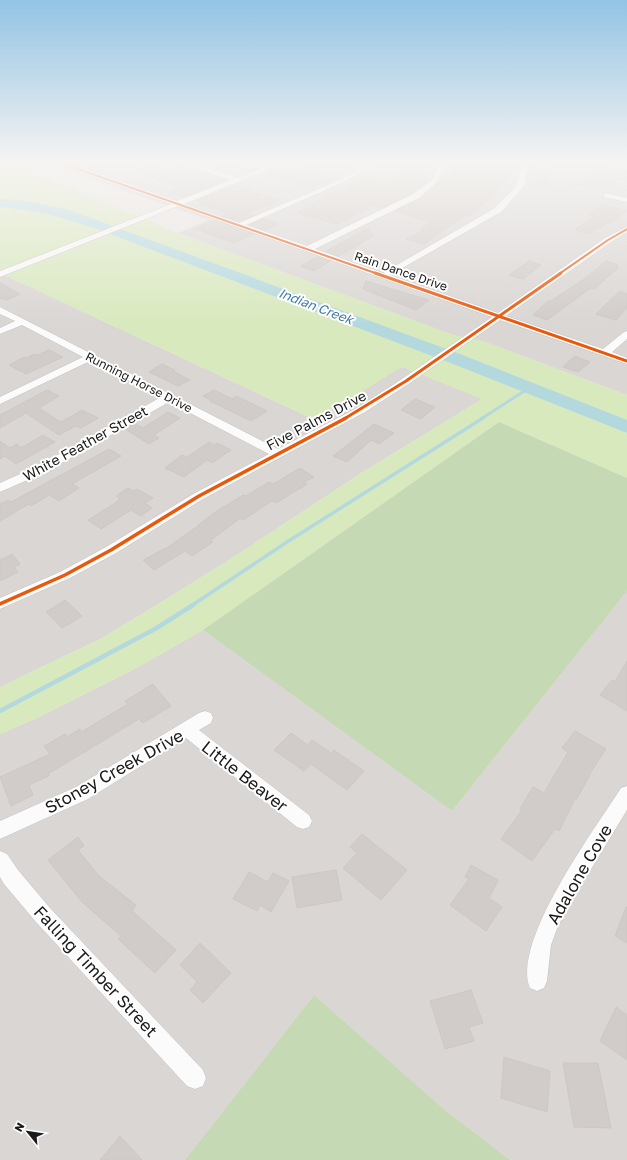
<svg xmlns="http://www.w3.org/2000/svg" width="627" height="1160" viewBox="0 0 627 1160" font-family="'Golos Text',sans-serif">
<style>
.residential{fill:#d9d6d4}
.grass{fill:#d9e9be}
.forest{fill:#c6d9b5}
.lines{fill:none;stroke-linecap:round;stroke-linejoin:round}
.stream-far2{stroke:#b3d9df;stroke-width:3}
.stream-far1{stroke:#b3d9df;stroke-width:3.5}
.stream{stroke:#b3d9df;stroke-width:4.5}
.river{fill:#b3d9df;fill-rule:evenodd}
.building{fill:#d1ccc9;stroke:#cdc8c4}
.minor-casing{stroke:#c2c0be;stroke-width:1}
.minor{fill:#fcfbfb;fill-rule:evenodd}
.cycleway-far2-casing{stroke:#fff;stroke-width:3.5}
.cycleway-far1-casing{stroke:#fff;stroke-width:5}
.cycleway-casing{stroke:#fff;stroke-width:6}
.cycleway-far2{stroke:#e8590c;stroke-width:2}
.cycleway-far1{stroke:#e8590c;stroke-width:3}
.cycleway{stroke:#e8590c;stroke-width:3.5}
.labels{text-anchor:middle;dominant-baseline:central;stroke-width:4;stroke-linejoin:round;paint-order:stroke}
.far-street-label{font-size:12px;fill:#1a1a1a;stroke:#fff}
.far-water-label{font-size:13px;font-style:italic;fill:#407ba6;stroke:#fff}
.street-label{font-size:14px;fill:#1a1a1a;stroke:#fff}
.near-street-label{font-size:17px;fill:#1a1a1a;stroke:#fff}
</style>
<rect width="100%" height="100%" fill="#eae6e2"/>
<g class="residential">
<polygon points="41,161 627,161 627,395 483,341 482,399 358,475 226,562 104,637 0,687 0,273 315,420 450,334 178,233 208,220"/>
<polygon points="627,591 627,1160 510,1160 445,1110 314,995 185,1160 0,1160 0,734 37,718 140,666 203,630 452,811"/>
</g>
<polygon class="grass" points="0,161 4,161 178,233 451,334 483,341 627,395 627,478 499,422 203,630 140,666 37,718 0,734 0,687 104,637 226,562 358,475 482,399 402,367 315,420 0,273"/>
<g class="forest">
<polygon points="499,422 627,478 627,591 452,811 203,630"/>
<polygon points="314,995 445,1110 510,1160 185,1160"/>
</g>
<g class="lines">
<polyline class="stream-far2" points="481,419 529,388"/>
<polyline class="stream-far1" points="191,606 287,542 483,418"/>
<polyline class="stream" points="0,711 155,629 193,605"/>
<path class="river" d="M 0,199 L 27,201 L 69,210 L 460,354 L 627,420 L 627,433 L 448,362 L 102,231 C 66,218 38,210 0,207 Z"/>
</g>
<g class="building">
<polygon points="135,161 146,161 149,173 168,165 181,169 186,167 213,176 212,177 224,181 183,197 169,193 182,187 137,172"/>
<polygon points="200,161 217,161 214,169 196,163"/>
<polygon points="252,161 274,161 250,171 236,168"/>
<polygon points="290,161 311,161 299,169 332,179 312,187 261,174"/>
<polygon points="542,161 552,161 546,186 532,184 539,176 535,175"/>
<polygon points="461,168 507,174 494,196 468,216 465,215 424,244 406,239 424,230 421,229 431,222 395,211 420,199 439,182 443,182 450,174 453,174 455,169 460,170"/>
<polygon points="619,169 627,171 627,180 609,176"/>
<polygon points="405,170 425,173 422,178 430,180 412,193 382,208 374,205 337,224 297,213 361,179 391,186"/>
<polygon points="606,172 615,187 575,186"/>
<polygon points="235,185 279,200 247,213 254,215 239,221 223,216 230,213 201,205 204,203 196,201"/>
<polygon points="604,205 626,211 611,223 608,222 601,228 598,227 590,234 575,230 594,216 589,215"/>
<polygon points="264,219 279,224 265,230 250,225"/>
<polygon points="214,220 254,234 234,243 196,229"/>
<polygon points="369,228 373,236 339,256 326,251"/>
<polygon points="317,257 330,261 314,271 301,266"/>
<polygon points="529,261 541,265 523,279 509,275"/>
<polygon points="606,261 618,265 616,267 619,267 594,289 591,288 547,320 533,315 548,301 551,301 587,277"/>
<polygon points="366,281 389,288 429,300 416,310 363,289"/>
<polygon points="0,283 20,294 7,300 0,298"/>
<polygon points="620,291 627,294 627,308 616,320 596,314"/>
<polygon points="49,350 63,357 26,374 9,365 24,357 26,358 35,354 38,355"/>
<polygon points="575,356 590,362 578,372 563,367"/>
<polygon points="162,364 175,370 173,371 190,380 178,386 149,372"/>
<polygon points="47,390 59,396 39,408 61,422 82,410 98,418 81,428 76,426 59,435 26,413 0,428 0,415"/>
<polygon points="214,390 232,399 236,396 267,411 251,421 210,401 212,400 203,396"/>
<polygon points="415,399 435,407 421,419 401,410"/>
<polygon points="168,412 180,418 154,435 159,438 149,444 125,429 135,423 143,428"/>
<polygon points="374,424 394,433 379,444 371,440 347,462 333,456"/>
<polygon points="43,435 55,442 16,464 5,456 0,459 0,441 10,448 17,444 21,448"/>
<polygon points="209,442 214,445 217,443 231,450 212,463 207,460 184,477 165,468 182,455 187,457"/>
<polygon points="109,449 121,456 72,484 79,488 59,501 49,495 31,506 29,504 0,521 0,504 8,500 11,502"/>
<polygon points="300,468 314,477 304,482 307,484 276,503 272,501 243,520 240,518 210,541 213,542 192,556 185,551 154,570 143,560 168,547 198,526 197,526 217,511 243,495 246,496 269,482 273,484"/>
<polygon points="128,488 134,491 137,489 153,498 145,503 152,508 141,516 131,510 101,529 88,520 117,502 116,502 120,499 116,496"/>
<polygon points="12,554 20,564 14,567 18,572 0,581 0,560"/>
<polygon points="65,600 82,616 62,628 46,612"/>
<polygon points="627,661 627,711 600,695 612,680 615,681"/>
<polygon points="153,684 171,706 143,723 139,719 48,774 49,776 29,785 33,795 11,806 0,777 50,754 44,746 65,734 67,737 80,729 81,732 128,704 125,701"/>
<polygon points="575,731 606,749 589,775 590,775 576,800 575,799 559,831 555,829 532,861 501,839 522,810 520,809 533,787 544,793 568,752 562,748"/>
<polygon points="291,733 308,745 312,740 331,753 334,750 364,771 347,790 311,764 304,771 274,750"/>
<polygon points="362,834 407,870 381,900 343,868 357,853 350,847"/>
<polygon points="78,837 84,846 78,850 99,876 136,905 132,911 176,950 155,973 118,939 121,936 82,902 48,860"/>
<polygon points="471,865 498,880 489,898 502,907 486,931 450,905 469,879 465,877"/>
<polygon points="336,870 342,900 297,908 292,877"/>
<polygon points="249,872 268,882 273,873 289,881 271,912 260,905 257,911 233,899"/>
<polygon points="626,907 627,907 627,943 615,936"/>
<polygon points="200,943 231,973 203,1003 190,990 197,982 180,965"/>
<polygon points="471,990 483,1023 469,1027 474,1041 445,1049 430,1001"/>
<polygon points="616,1007 627,1015 627,1060 600,1041"/>
<polygon points="504,1057 550,1071 547,1112 501,1098"/>
<polygon points="563,1063 598,1063 611,1128 574,1127"/>
<polygon points="120,1136 142,1160 100,1160"/>
</g>
<g class="lines">
<g class="minor-casing">
<g id="minor">
<polygon points="52,161 62,161 177,201 231,180 173,161 184,161 238,178 279,161 289,161 184,204 239,223 342,179 356,171 364,161 371,161 360,173 346,181 246,225 307,246 413,194 431,181 443,161 449,161 436,183 419,198 315,249 383,273 495,208 516,186 523,161 529,161 524,186 501,212 390,275 498,313 605,238 627,227 627,232 611,242 506,316 603,349 624,332 627,331 627,339 612,352 627,358 627,364 500,320 410,383 365,412 203,499 116,553 70,578 0,609 0,598 60,572 106,547 195,493 269,454 169,402 46,472 0,492 0,483 38,466 161,397 90,361 0,404 0,397 83,357 22,325 0,334 0,328 15,321 0,314 0,307 278,449 357,408 402,379 492,317 178,206 0,277 0,271 171,204"/>
<polygon points="609,162 627,166 627,170 607,165 606,164"/>
<polygon points="604,193 627,198 627,202 604,197"/>
<polygon points="205,711 211,713 213,718 211,723 199,730 309,815 312,821 309,827 303,829 297,827 186,738 88,799 0,839 0,821 76,787 199,713"/>
<path d="M 627,786 L 627,810 L 568,907 L 558,926 L 551,945 L 547,981 L 544,988 L 537,991 L 530,988 C 511,942 595,829 621,788 Z"/>
<polygon points="0,851 7,854 18,870 50,908 203,1070 206,1078 203,1086 195,1089 187,1086 36,922 4,884 0,877"/>
</g>
</g>
<use href="#minor" class="minor"/>
<g class="cycleway-far2-casing">
<g id="cycleway-far2">
<polyline points="55,161 378,274"/>
<polyline points="559,274 608,240 627,229"/>
</g>
</g>
<g class="cycleway-far1-casing">
<g id="cycleway-far1">
<polyline points="375,273 627,361"/>
<polyline points="344,419 406,381 561,273"/>
</g>
</g>
<g class="cycleway-casing">
<polyline id="cycleway" points="0,604 65,575 111,550 199,496 346,418"/>
</g>
<use href="#cycleway-far2" class="cycleway-far2"/>
<use href="#cycleway-far1" class="cycleway-far1"/>
<use href="#cycleway" class="cycleway"/>
</g>
<linearGradient id="sky" x2="0" y2="1"><stop stop-color="#93c3e4"/><stop offset="0.5" stop-color="#f6f4f2"/><stop offset="1" stop-color="#f6f4f2" stop-opacity="0"/></linearGradient>
<rect width="627" height="324" fill="url(#sky)"/>
<g class="labels">
<g class="far-street-label">
<text transform="translate(401 271) rotate(19)">Rain Dance Drive</text>
<text transform="translate(139 382) rotate(27)">Running Horse Drive</text>
</g>
<g class="far-water-label">
<text transform="translate(316 306) rotate(21)">Indian Creek</text>
</g>
<g class="street-label">
<text transform="translate(316 420) rotate(-28)">Five Palms Drive</text>
<text transform="translate(85 443) rotate(-29)">White Feather Street</text>
</g>
<g class="near-street-label">
<text transform="translate(114 771) rotate(-29)">Stoney Creek Drive</text>
<text transform="translate(245 776) rotate(38)">Little Beaver</text>
<text transform="translate(579 874) rotate(-60)">Adalone Cove</text>
<text transform="translate(96 971) rotate(47)">Falling Timber Street</text>
</g>
</g>
<g transform="translate(28 1132) rotate(300)" stroke="#ffffff" stroke-width="3" paint-order="stroke">
<path d="M0-3L7 15L0 10L-7 15Z" fill="#1a1a1a"/>
<text y="-6" font-size="11" font-weight="bold" text-anchor="middle" fill="#1a1a1a">N</text>
</g>
</svg>
